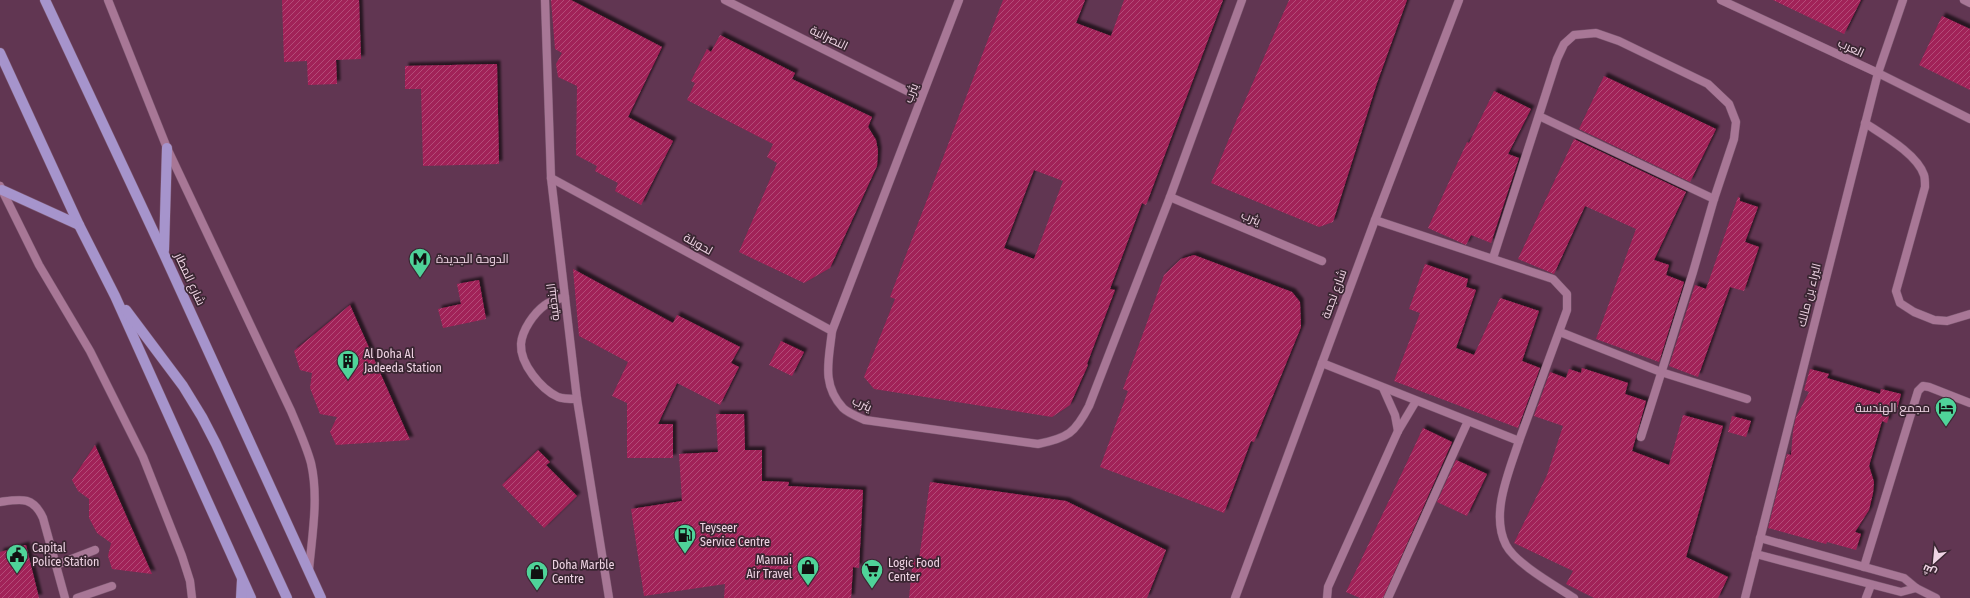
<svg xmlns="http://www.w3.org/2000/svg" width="1970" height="598" viewBox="0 0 1970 598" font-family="'Fira Sans Condensed',Cairo,sans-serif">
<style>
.building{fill:url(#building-hatch);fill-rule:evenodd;filter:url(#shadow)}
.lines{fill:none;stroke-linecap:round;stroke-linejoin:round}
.lane-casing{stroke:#7b576f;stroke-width:9}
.street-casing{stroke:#7b576f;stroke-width:9}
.primary-casing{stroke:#7b576f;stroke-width:11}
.lane{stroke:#a87796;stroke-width:8}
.street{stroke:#a87796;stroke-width:8}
.primary{stroke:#a694cc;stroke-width:10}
.labels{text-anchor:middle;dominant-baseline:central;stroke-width:3.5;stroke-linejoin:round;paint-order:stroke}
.street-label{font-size:12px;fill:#efd4e4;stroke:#3a2632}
.poi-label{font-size:12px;fill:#efd4e4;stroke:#3a2632;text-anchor:start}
</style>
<defs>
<pattern id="building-hatch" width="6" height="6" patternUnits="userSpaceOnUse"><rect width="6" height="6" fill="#a12258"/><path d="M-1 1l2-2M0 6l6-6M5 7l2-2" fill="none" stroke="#b34c78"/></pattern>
<filter id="shadow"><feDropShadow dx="3.5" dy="-3.5" stdDeviation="1" flood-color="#0009"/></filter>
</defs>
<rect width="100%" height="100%" fill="#613652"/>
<g class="building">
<polygon points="282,0 359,0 361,59 336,60 337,84 308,85 307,61 284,62"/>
<polygon points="551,0 571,0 662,47 628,117 673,141 641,205 615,191 618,183 595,171 597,166 576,155 577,86 558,77 556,64 562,53 555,49"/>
<path d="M 1003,0 L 1085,0 L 1076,23 L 1111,36 L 1124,0 L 1223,0 L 1146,205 L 1142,203 L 1110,289 L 1115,290 L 1087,364 L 1088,365 L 1070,405 L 1052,417 L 874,389 L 864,377 L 895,299 L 890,297 ZM 1034,170 L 1063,181 L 1034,259 L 1004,248 Z"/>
<polygon points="1289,0 1407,0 1377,83 1333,222 1319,227 1211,183 1237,119"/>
<polygon points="1773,0 1861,0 1844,34"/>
<polygon points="1942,16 1970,29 1970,90 1919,65"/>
<polygon points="720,35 795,73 792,79 872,117 868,127 876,140 878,151 877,166 830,268 804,283 739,252 777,163 767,157 773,144 687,100 695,83 691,81 707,49 711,52"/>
<polygon points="497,64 499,164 423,166 421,89 405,89 405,66"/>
<polygon points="1604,76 1716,129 1690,182 1579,129"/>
<polygon points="1494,91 1531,109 1508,154 1519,158 1491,243 1471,235 1466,245 1428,228 1467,142 1469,143"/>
<polygon points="1574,139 1686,192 1654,260 1669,265 1666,275 1684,282 1659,362 1596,339 1636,229 1585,206 1554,274 1518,259"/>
<polygon points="1738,197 1740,198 1740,201 1758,207 1745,242 1759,247 1744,291 1730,287 1698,377 1669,366 1695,285 1706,289"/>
<polygon points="1194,255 1292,292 1300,302 1301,327 1254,442 1251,441 1224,513 1100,467 1128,391 1123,389 1164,275 1181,259"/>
<polygon points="1425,264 1468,279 1466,287 1476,290 1456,348 1474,355 1500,298 1539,311 1522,361 1540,368 1518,428 1394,381 1420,313 1409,309"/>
<polygon points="573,269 673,323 677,315 740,347 731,363 739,367 720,405 677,383 658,424 673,424 673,458 627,458 627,403 612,396 628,362 579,336"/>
<polygon points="479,280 486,319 443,328 438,309 461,304 457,284"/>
<polygon points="350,305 410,440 336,445 330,432 337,417 320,414 310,388 312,373 300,370 294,351"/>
<polygon points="781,341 804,352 792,376 769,365"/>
<polygon points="1582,368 1628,383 1625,394 1646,401 1632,451 1669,465 1683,415 1723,426 1686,557 1728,577 1718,598 1594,598 1566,584 1573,571 1514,543 1547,475 1563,426 1534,416 1550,372 1566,378 1569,369 1581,373"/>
<polygon points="1810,369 1829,374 1827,378 1880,394 1881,389 1901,394 1896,413 1890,412 1887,423 1882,421 1869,466 1874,482 1873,493 1869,510 1855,532 1861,534 1856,550 1827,542 1826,544 1768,528 1787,454 1791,455 1793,431 1796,417 1809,392 1804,390"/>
<polygon points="716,414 744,414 745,450 762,450 762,481 789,482 788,486 863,490 859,568 853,567 851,598 724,598 725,584 644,596 631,509 682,501 679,454 718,452"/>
<polygon points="1732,416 1751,421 1746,437 1728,432"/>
<polygon points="1423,428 1452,442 1383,598 1360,598 1346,592"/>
<polygon points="95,445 152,574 112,569 108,556 111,543 97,533 89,518 89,499 78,491 72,480"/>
<polygon points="538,450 550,462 546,465 577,496 544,528 502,485"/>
<polygon points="1456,460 1487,474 1467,516 1437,502"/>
<polygon points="930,482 1066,501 1166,550 1147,598 909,598 913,559 919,559"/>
<polygon points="26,545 39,598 0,598 0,552"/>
</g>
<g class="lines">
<g class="lane-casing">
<g id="lane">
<path d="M 1865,123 C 1883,135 1917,154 1924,175 C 1925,178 1925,183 1925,187 L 1896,291 L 1900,303 L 1914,312 L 1934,320 L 1947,321 L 1970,314"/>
<polyline points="1375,220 1553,279 1567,294 1567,310 1519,441"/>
<polyline points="1493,258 1557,59 1564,44 1574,35 1596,33 1619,41 1708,84 1729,104 1736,122 1734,139 1714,199 1539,116"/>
<path d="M 565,297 C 559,299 550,301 545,305 C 534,313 522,330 521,344 C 520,364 541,389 558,397 C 563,399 571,399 577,399"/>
<polyline points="1560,332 1661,372 1747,399"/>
<path d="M 1322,363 L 1519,441 C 1509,472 1490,514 1506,545 C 1516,564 1556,586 1574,598"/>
<polyline points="1383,388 1395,415 1398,431"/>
<polyline points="1641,437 1693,272 1714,199"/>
<path d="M 0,502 C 21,499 33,496 43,518 L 65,598"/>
<polyline points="56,565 95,550"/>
<polyline points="77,598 112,586"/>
<polyline points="1327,598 1328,587 1398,431 1416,401"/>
<polyline points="1388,598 1468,421"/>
</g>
</g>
<g class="street-casing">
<g id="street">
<path d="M 108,0 L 167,148 L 291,411 C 298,428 306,445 311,463 C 319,498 312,535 309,570"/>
<polyline points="545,0 551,178 577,399 609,598"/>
<polyline points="725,0 921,98"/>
<path d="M 959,0 L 832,331 C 829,360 821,384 843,408 C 848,413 858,417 865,420 L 1038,444 C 1068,438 1075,433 1089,406 L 1170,197 L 1242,0"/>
<polyline points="1721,0 1878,73 1970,119"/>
<polyline points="1964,0 1970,3"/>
<polyline points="551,178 832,331"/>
<polyline points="0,186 39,265 90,351 143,457 182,556 190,581 192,598"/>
<polyline points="1170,197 1322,261"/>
<polyline points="1760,538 1904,578 1916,588 1936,598"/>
<polyline points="1756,554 1901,592 1916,588"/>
<polyline points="1864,567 1918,391 1923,386 1929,387 1970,403"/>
<polyline points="1235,598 1375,220 1459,0"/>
<polyline points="1745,598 1878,73 1903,0"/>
<polyline points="1866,598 1871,585"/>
</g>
</g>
<g class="primary-casing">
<g id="primary">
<polyline points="45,0 163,252 321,598"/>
<polyline points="0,53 79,225 115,296 251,598"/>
<polyline points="2,190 79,225"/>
<polyline points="164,250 167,148"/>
<polyline points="126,310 183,386 202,417 216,444 287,598"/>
<polyline points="241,598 242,580"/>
</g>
</g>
<use href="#lane" class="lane"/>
<use href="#street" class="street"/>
<use href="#primary" class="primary"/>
</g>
<defs>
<g id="metro-pin" transform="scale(1.15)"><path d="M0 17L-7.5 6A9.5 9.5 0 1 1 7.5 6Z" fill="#4fd399" stroke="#3a2632"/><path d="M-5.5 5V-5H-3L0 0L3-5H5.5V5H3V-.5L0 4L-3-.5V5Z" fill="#111"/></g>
<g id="building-pin" transform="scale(1.15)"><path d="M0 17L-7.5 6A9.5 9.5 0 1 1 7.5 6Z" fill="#4fd399" stroke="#3a2632"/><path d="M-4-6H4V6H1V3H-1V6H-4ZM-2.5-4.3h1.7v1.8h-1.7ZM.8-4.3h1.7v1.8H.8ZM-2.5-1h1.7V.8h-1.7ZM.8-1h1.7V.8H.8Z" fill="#111"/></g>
<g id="hotel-pin" transform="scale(1.15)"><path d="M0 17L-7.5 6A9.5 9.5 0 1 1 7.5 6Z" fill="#4fd399" stroke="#3a2632"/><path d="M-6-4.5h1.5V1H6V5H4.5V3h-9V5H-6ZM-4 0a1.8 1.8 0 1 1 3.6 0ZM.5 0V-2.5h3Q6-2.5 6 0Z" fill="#111"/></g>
<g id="fuel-pin" transform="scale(1.15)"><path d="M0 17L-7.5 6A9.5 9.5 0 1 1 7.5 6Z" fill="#4fd399" stroke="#3a2632"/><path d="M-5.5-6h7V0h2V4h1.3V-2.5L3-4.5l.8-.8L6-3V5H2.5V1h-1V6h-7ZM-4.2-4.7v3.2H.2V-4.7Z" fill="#111"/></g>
<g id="civic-pin" transform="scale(1.15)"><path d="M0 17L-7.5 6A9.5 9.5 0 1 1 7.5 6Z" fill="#4fd399" stroke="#3a2632"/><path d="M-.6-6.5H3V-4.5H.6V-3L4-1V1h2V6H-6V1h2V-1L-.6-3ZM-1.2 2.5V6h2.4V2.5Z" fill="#111"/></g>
<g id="shop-pin" transform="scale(1.15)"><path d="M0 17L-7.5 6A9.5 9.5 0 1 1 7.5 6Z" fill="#4fd399" stroke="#3a2632"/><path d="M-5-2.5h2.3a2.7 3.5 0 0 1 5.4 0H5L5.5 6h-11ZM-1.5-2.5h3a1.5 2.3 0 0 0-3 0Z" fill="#111"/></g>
<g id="supermarket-pin" transform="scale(1.15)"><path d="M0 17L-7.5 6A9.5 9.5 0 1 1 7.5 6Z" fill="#4fd399" stroke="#3a2632"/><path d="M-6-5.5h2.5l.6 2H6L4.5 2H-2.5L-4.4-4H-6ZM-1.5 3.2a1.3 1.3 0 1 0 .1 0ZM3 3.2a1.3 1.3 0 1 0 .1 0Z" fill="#111"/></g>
</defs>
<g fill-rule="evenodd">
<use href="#metro-pin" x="420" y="259"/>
<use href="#building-pin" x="348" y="361"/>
<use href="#hotel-pin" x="1946" y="408"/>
<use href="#fuel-pin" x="685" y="535"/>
<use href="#civic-pin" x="17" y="555"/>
<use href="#shop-pin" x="808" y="567"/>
<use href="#supermarket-pin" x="872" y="570"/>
<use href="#shop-pin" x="537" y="572"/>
</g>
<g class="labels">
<g class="street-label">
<text transform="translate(829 38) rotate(26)">النصرانية</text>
<text transform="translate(1851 48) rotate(25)">العرب</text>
<text transform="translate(911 93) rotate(-69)">يثرب</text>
<text transform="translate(1251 218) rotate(23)">يثرب</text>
<text transform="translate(698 244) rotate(29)">لحويلة</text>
<text transform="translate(190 279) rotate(65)">شارع المطار</text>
<text transform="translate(1334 294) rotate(-70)">شارع نجمة</text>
<text transform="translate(1809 295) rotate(-76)">البراء بن مالك</text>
<text transform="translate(553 302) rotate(-97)">البندقية</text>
<text transform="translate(862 404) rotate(25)">يثرب</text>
</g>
<g class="poi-label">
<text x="436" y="259">الدوحة الجديدة</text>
<text x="364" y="354">Al Doha Al<tspan x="364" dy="14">Jadeeda Station</tspan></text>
<text x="1930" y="408" text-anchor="end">مجمع الهندسة</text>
<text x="700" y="528">Teyseer<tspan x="700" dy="14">Service Centre</tspan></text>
<text x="32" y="548">Capital<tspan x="32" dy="14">Police Station</tspan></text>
<text x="792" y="560" text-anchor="end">Mannai<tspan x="792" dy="14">Air Travel</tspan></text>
<text x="888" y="563">Logic Food<tspan x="888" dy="14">Center</tspan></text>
<text x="552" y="565">Doha Marble<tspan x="552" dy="14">Centre</tspan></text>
</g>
</g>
<g transform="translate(1934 562) rotate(207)" stroke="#3a2632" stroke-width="3" paint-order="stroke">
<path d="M0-3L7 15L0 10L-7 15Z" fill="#efd4e4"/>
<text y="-6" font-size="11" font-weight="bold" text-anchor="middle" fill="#efd4e4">ش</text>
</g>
</svg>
